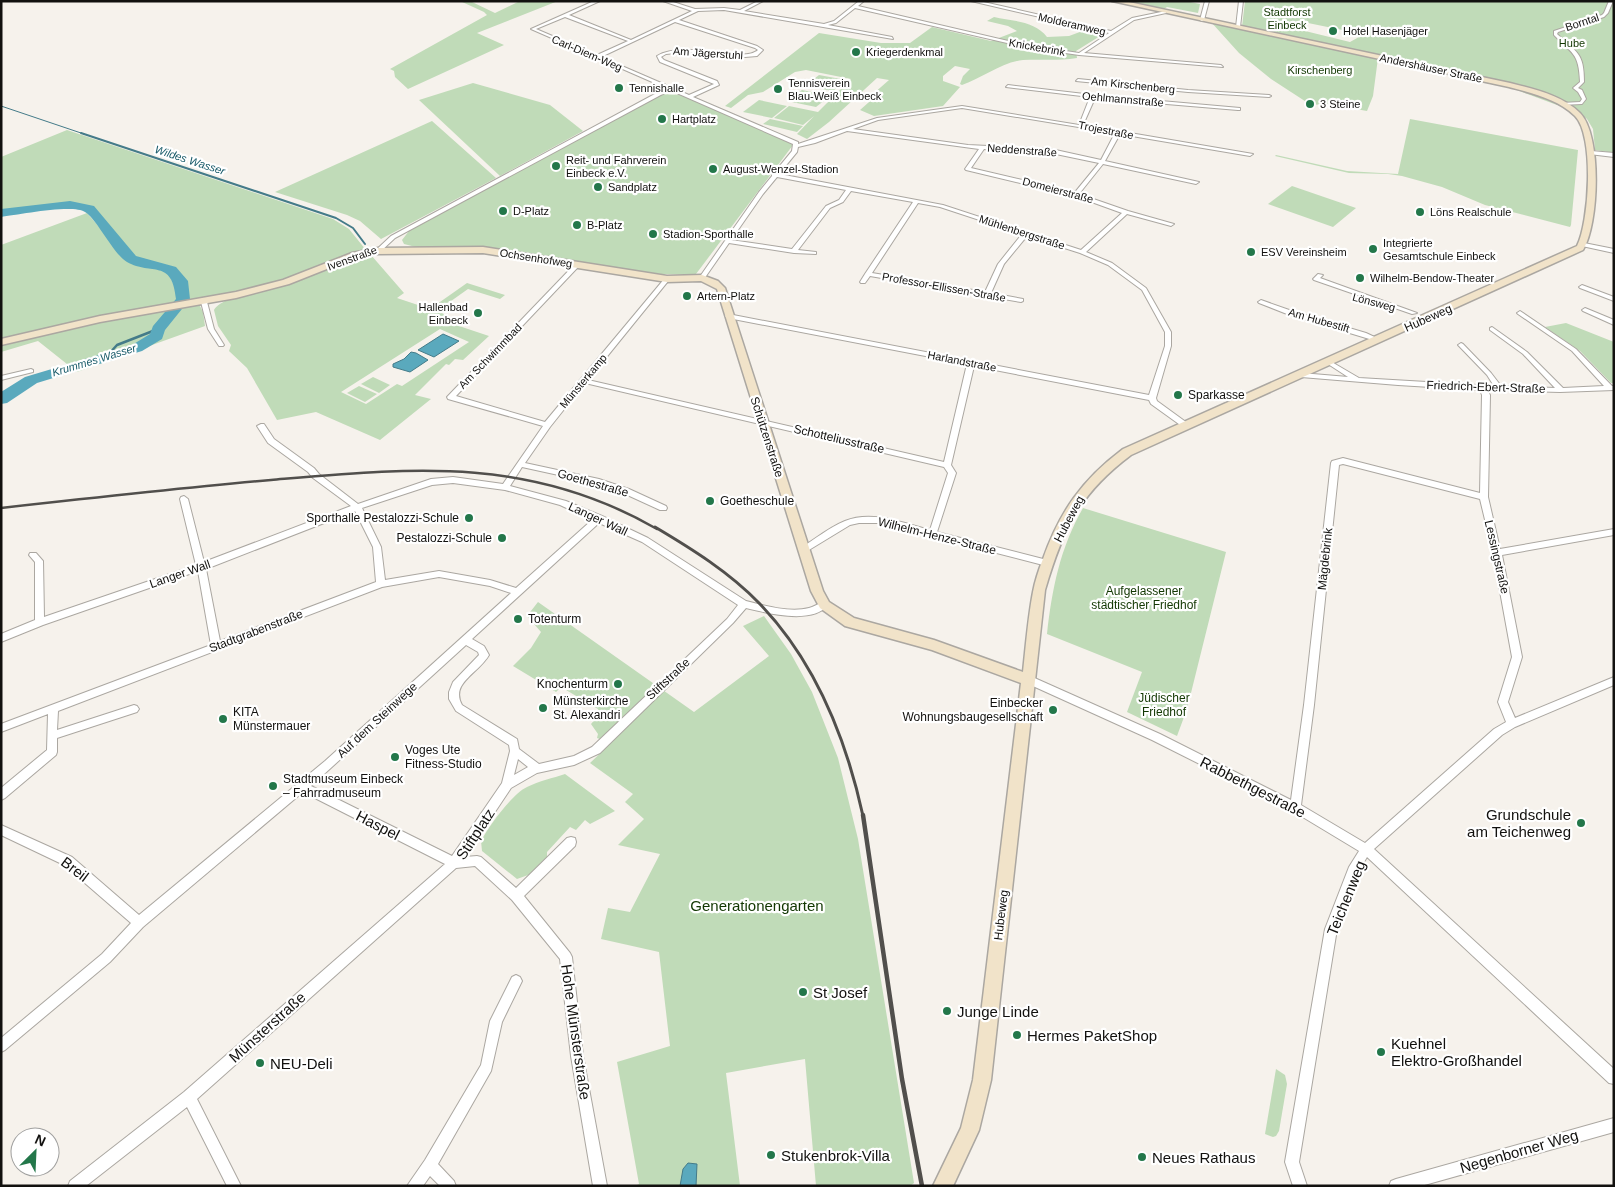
<svg xmlns="http://www.w3.org/2000/svg" width="1615" height="1187" viewBox="0 0 1615 1187" font-family="Arial,sans-serif">
<style>
.green{fill:#c0dbb8;fill-rule:evenodd}
.water{fill:#5aa9bd;stroke:#447b89}
.lines{fill:none;stroke-linecap:round;stroke-linejoin:round}
.stream-far2{stroke:#447b89;stroke-width:1}
.stream-far1{stroke:#447b89;stroke-width:2}
.stream{stroke:#447b89;stroke-width:2.5}
.river{fill:#5aa9bd;fill-rule:evenodd}
.street-casing{stroke:#aba7a1;stroke-width:2}
.secondary-casing{stroke:#aba7a1;stroke-width:3}
.street{fill:#fff;fill-rule:evenodd}
.secondary{fill:#f1e3c9;fill-rule:evenodd}
.rail-far2{stroke:#514f4c;stroke-width:2.5}
.rail-far1{stroke:#514f4c;stroke-width:3}
.rail{stroke:#514f4c;stroke-width:4.5}
.poi-dot{fill:#23774a;stroke:#fff;stroke-width:2}
.labels{text-anchor:middle;dominant-baseline:central;stroke-width:4.5;stroke-linejoin:round;paint-order:stroke}
.far-park-label{font-size:11px;fill:#123702;stroke:#fff}
.far-street-label{font-size:11px;fill:#12110f;stroke:#fff}
.far-poi-label{font-size:11px;fill:#12110f;stroke:#fff;text-anchor:start}
.far-water-label{font-size:11px;font-style:italic;fill:#185a69;stroke:#fff}
.street-label{font-size:12px;fill:#12110f;stroke:#fff}
.poi-label{font-size:12px;fill:#12110f;stroke:#fff;text-anchor:start}
.park-label{font-size:12px;fill:#123702;stroke:#fff}
.near-street-label{font-size:15px;fill:#12110f;stroke:#fff}
.near-poi-label{font-size:15px;fill:#12110f;stroke:#fff;text-anchor:start}
.near-park-label{font-size:15px;fill:#123702;stroke:#fff}
</style>
<rect width="100%" height="100%" fill="#f6f2ec"/>
<g class="green">
<polygon points="460,1 470,1 495,13 520,1 558,1 477,33 504,45 408,89 395,77 394,71 390,69 487,15 484,12"/>
<polygon points="1127,1 1185,1 1200,4 1198,13 1167,7 1164,9"/>
<path d="M 1245,1 L 1614,1 L 1614,153 L 1595,150 L 1593,129 L 1587,119 L 1571,106 L 1557,105 L 1509,87 L 1378,58 L 1373,96 L 1367,111 L 1327,104 L 1311,105 L 1271,79 L 1239,53 L 1211,22 L 1242,27 ZM 1308,23 L 1357,33 L 1359,37 L 1350,42 L 1301,30 Z"/>
<path d="M 994,17 C 1012,21 1035,21 1047,37 L 1069,36 L 1088,29 L 1105,33 L 1076,51 L 1077,58 C 1058,61 1041,59 1023,60 C 1002,62 982,78 962,85 L 960,84 L 963,76 L 970,69 L 955,66 L 943,76 L 943,81 L 960,87 L 943,106 L 874,116 L 860,110 L 877,95 L 873,94 L 889,80 L 877,78 L 829,122 L 807,139 L 797,134 L 814,116 L 803,125 L 774,118 L 789,106 L 818,112 L 851,79 L 806,70 L 795,72 L 763,92 L 748,95 L 731,108 L 725,106 L 819,33 L 881,43 L 910,43 L 932,27 L 991,41 L 1017,31 L 1008,26 L 987,21 Z"/>
<polygon points="819,75 846,80 833,91 805,86"/>
<polygon points="473,83 550,105 583,131 500,176 419,100"/>
<polygon points="802,90 830,96 816,107 787,101"/>
<path d="M 661,94 L 685,95 L 790,141 L 793,145 L 696,274 C 630,278 565,256 499,249 C 469,246 434,253 404,244 L 402,240 L 409,231 Z"/>
<polygon points="759,100 787,106 772,118 743,112"/>
<polygon points="770,119 803,126 797,132 763,124"/>
<polygon points="1410,119 1578,150 1571,225 1570,227 1485,205 1442,187 1402,176 1388,174 1349,173 1275,156 1276,155 1347,171 1398,174"/>
<polygon points="432,121 496,178 381,239 360,221 347,215 275,192"/>
<polygon points="67,130 333,219 349,229 366,250 258,288 198,302 203,312 205,326 77,372 38,341 1,352 1,245 87,213 128,260 168,271 180,300 177,303 183,304 186,299 174,268 135,257 92,208 71,204 1,212 1,157"/>
<polygon points="1292,186 1356,208 1333,227 1268,204"/>
<path d="M 371,255 L 404,293 L 397,298 L 430,309 L 467,283 L 505,295 L 500,299 L 468,289 L 437,311 L 446,315 L 441,320 L 489,336 L 463,360 L 455,359 L 449,365 L 446,364 L 415,395 L 431,399 L 380,440 L 316,412 L 277,420 L 247,368 L 229,351 L 231,345 L 218,326 L 214,310 C 223,295 269,289 287,283 C 302,279 316,272 331,267 C 345,267 357,257 371,255 ZM 440,329 L 469,342 L 402,386 L 397,384 L 366,404 L 341,392 Z"/>
<polygon points="1566,323 1614,342 1614,383 1611,383 1580,351 1545,327"/>
<polygon points="373,377 390,385 379,393 361,384"/>
<polygon points="359,386 377,394 365,402 347,393"/>
<path d="M 1083,508 L 1226,552 L 1187,709 L 1177,736 L 1127,712 L 1142,672 L 1047,634 C 1052,589 1060,548 1083,508 Z"/>
<polygon points="538,602 694,712 769,656 743,626 764,616 791,654 812,692 838,758 858,839 914,1183 910,1186 816,1186 805,1059 726,1073 740,1186 635,1186 639,1184 617,1062 670,1046 659,952 601,939 608,908 630,912 660,854 618,845 644,819 625,802 633,794 590,763 611,743 597,738 598,734 591,724 599,715 598,709 561,687 556,692 513,666 531,648 541,632 527,616"/>
<path d="M 565,774 L 615,811 L 590,824 L 585,820 L 576,830 L 570,827 L 547,852 L 547,859 L 531,874 L 517,879 L 482,851 L 481,841 C 489,826 512,794 527,787 C 539,781 553,778 565,774 Z"/>
<polygon points="1276,1069 1285,1075 1287,1084 1279,1131 1276,1136 1273,1137 1265,1134"/>
</g>
<g class="water">
<polygon points="443,334 459,341 434,357 418,350"/>
<polygon points="411,352 416,353 428,360 410,372 393,367 393,364 404,359"/>
<polygon points="688,1163 697,1164 696,1186 680,1186 683,1169"/>
</g>
<g class="lines">
<polyline class="stream-far2" points="1,106 84,134"/>
<polyline class="stream-far1" points="81,133 336,218 353,228 365,244"/>
<polyline class="stream" points="107,356 117,345 158,329"/>
<path class="river" d="M 70,201 L 94,206 L 136,256 L 176,267 L 188,281 L 190,299 L 165,330 L 162,339 L 142,351 L 37,383 L 7,403 L 1,404 L 1,392 L 25,377 L 132,345 L 150,334 L 153,326 L 176,299 C 172,258 152,276 127,262 C 114,255 97,219 85,212 C 72,204 18,215 1,217 L 1,209 Z"/>
<g class="street-casing">
<g id="street">
<path d="M 594,1 L 600,1 L 569,15 L 631,40 L 692,11 L 663,1 L 670,1 L 695,9 L 724,8 L 740,10 L 758,1 L 763,1 L 744,11 L 824,24 L 834,21 L 859,1 L 864,1 L 858,6 L 1025,45 L 1079,53 L 1109,33 L 971,1 L 979,1 L 1111,31 L 1132,18 L 1166,11 L 1166,13 L 1134,20 L 1084,53 L 1221,65 L 1223,67 L 1079,55 L 1025,47 L 855,8 L 836,23 L 828,25 L 892,37 L 893,39 L 724,10 L 698,11 L 679,20 L 757,46 L 763,50 L 757,56 L 745,57 L 686,52 L 666,54 L 661,57 L 664,60 L 717,81 L 719,85 L 693,97 L 798,142 L 798,144 L 877,118 L 962,106 L 1079,125 L 1090,97 L 1006,87 L 1008,85 L 1093,95 L 1240,108 L 1240,110 L 1238,110 L 1095,98 L 1083,125 L 1253,154 L 1250,156 L 1120,134 L 1105,161 L 1199,182 L 1196,184 L 1103,164 L 1079,194 L 1128,211 L 1174,224 L 1171,226 L 1127,214 L 1086,252 L 1112,263 L 1146,288 L 1171,332 L 1171,346 L 1156,398 L 1157,401 L 1190,425 L 1186,427 L 1183,427 L 1151,404 L 1149,400 L 974,366 L 951,465 L 956,473 L 937,532 L 1047,560 L 1050,561 L 1051,563 L 1050,565 L 1047,566 L 879,523 L 859,523 L 850,525 L 804,553 L 801,552 L 800,550 L 801,548 C 815,539 830,527 845,521 C 872,510 903,523 930,530 L 948,473 L 944,467 L 585,383 L 550,427 L 525,463 L 599,479 L 629,489 L 666,506 L 667,508 L 666,510 L 660,510 L 623,493 L 595,483 L 522,467 L 510,486 L 566,501 L 602,516 L 648,538 L 746,601 C 766,606 790,613 809,608 C 814,607 819,603 824,602 L 827,603 L 828,605 C 812,625 767,613 746,608 L 733,623 L 600,753 L 574,765 L 537,773 L 511,788 L 465,857 L 477,856 L 481,857 L 516,888 L 567,838 L 571,837 L 575,838 L 576,842 L 575,846 L 524,896 L 570,953 L 572,957 L 583,1056 L 607,1186 L 593,1186 L 571,1056 L 560,959 L 512,900 L 475,866 L 456,868 L 197,1099 L 241,1186 L 227,1186 L 187,1107 L 86,1186 L 68,1186 L 70,1181 L 184,1092 L 445,864 L 303,792 L 143,927 L 110,962 L 5,1050 L 1,1052 L 1,1038 L 102,954 L 131,923 L 64,865 L 1,835 L 1,825 L 72,857 L 139,915 L 325,761 L 511,593 L 490,586 L 439,577 L 382,587 L 58,711 L 57,730 L 134,705 L 137,706 L 139,709 L 137,712 L 57,738 L 57,752 L 56,755 L 5,798 L 1,800 L 1,788 L 47,750 L 48,714 L 1,732 L 1,724 L 211,645 L 198,571 L 43,625 L 1,642 L 1,634 L 35,620 L 35,562 L 29,555 L 30,553 L 36,553 L 43,561 L 44,617 L 196,565 L 180,499 L 181,497 L 184,496 L 188,499 L 204,562 L 351,506 L 313,478 L 308,472 L 268,443 L 257,426 L 261,424 L 264,424 L 274,439 L 314,468 L 319,474 L 358,504 L 431,479 L 453,477 L 503,484 L 543,426 L 448,399 L 447,397 L 576,263 L 580,263 L 580,265 L 456,396 L 545,422 L 665,278 L 669,278 L 669,280 L 588,380 L 944,462 L 967,364 L 728,318 L 725,316 L 728,314 L 1149,395 L 1165,346 L 1165,332 L 1142,290 L 1108,265 L 1080,253 L 1027,236 L 1004,264 L 991,293 L 1023,299 L 1023,301 L 1021,302 L 870,276 L 865,283 L 861,283 L 860,282 L 865,274 L 913,202 L 851,191 L 843,202 L 830,208 L 798,250 L 816,252 L 816,254 L 794,253 L 729,243 L 704,279 L 700,279 L 699,278 L 759,192 L 772,176 L 772,174 L 774,173 L 792,151 L 793,144 L 670,90 L 395,238 L 380,252 L 376,252 L 376,250 L 391,236 L 666,88 L 531,29 ZM 565,17 L 628,41 L 597,55 L 536,29 ZM 675,22 L 755,48 L 758,50 C 742,64 686,39 657,56 L 660,62 L 714,84 L 689,95 L 601,57 ZM 962,108 L 1115,133 L 1101,160 L 1051,149 L 968,145 L 853,129 L 878,120 ZM 847,131 L 979,149 L 965,169 L 966,170 L 1075,196 L 1122,213 L 1081,250 L 943,205 L 779,174 L 797,152 L 798,147 L 815,143 ZM 984,149 L 1051,153 L 1099,163 L 1076,191 L 1073,192 L 971,168 ZM 777,177 L 846,190 L 839,200 L 826,206 L 792,249 L 731,240 L 763,194 ZM 918,203 L 940,207 L 1022,234 L 998,264 L 985,292 L 872,273 ZM 453,483 L 505,490 L 560,505 L 592,520 L 516,588 L 490,580 L 439,571 L 385,580 L 381,547 L 362,508 L 432,485 ZM 355,511 L 373,547 L 376,582 L 220,641 L 206,569 ZM 599,523 L 642,542 L 738,605 L 727,619 L 592,747 L 574,756 L 539,764 L 519,749 L 517,739 L 462,705 C 450,683 478,674 489,655 L 484,646 L 472,639 ZM 466,645 L 478,652 L 479,655 L 453,682 L 449,692 L 449,699 L 456,711 L 509,745 L 510,751 L 502,783 L 452,856 L 311,786 ZM 518,759 L 528,767 L 514,775 Z"/>
<polygon points="1205,1 1209,1 1204,20 1202,21 1200,20"/>
<polygon points="1239,1 1243,1 1240,27 1238,28 1236,27"/>
<path d="M 1609,1 L 1613,1 L 1608,13 L 1604,17 L 1558,32 L 1557,34 C 1577,53 1584,52 1584,82 L 1578,88 L 1582,90 L 1586,99 L 1582,104 L 1560,105 L 1560,103 L 1562,103 L 1580,102 L 1582,99 L 1578,92 L 1573,88 L 1580,82 C 1579,52 1572,54 1554,35 L 1554,31 L 1602,15 L 1604,13 Z"/>
<polygon points="1078,79 1188,90 1269,95 1271,96 1269,97 1188,92 1076,81"/>
<polygon points="1591,151 1614,153 1614,157 1589,154 1588,153"/>
<polygon points="1584,243 1614,249 1614,253 1582,246 1581,245"/>
<polygon points="1318,274 1323,275 1320,278 1417,313 1412,314 1314,280 1313,279"/>
<polygon points="1582,285 1614,297 1614,301 1580,288 1579,287"/>
<polygon points="204,300 207,302 214,329 224,345 223,346 219,346 208,329 201,302"/>
<polygon points="1261,300 1292,311 1366,333 1381,340 1380,341 1376,341 1287,314 1259,303 1258,302"/>
<polygon points="1585,308 1614,320 1614,325 1583,311 1582,310"/>
<path d="M 1520,311 L 1576,349 L 1612,386 L 1614,386 L 1614,390 L 1560,392 L 1487,390 L 1490,395 L 1488,497 L 1500,549 L 1614,529 L 1614,535 L 1502,555 L 1522,657 L 1508,702 L 1515,718 L 1614,677 L 1614,685 L 1515,727 L 1502,735 L 1374,849 L 1614,1069 L 1614,1084 L 1609,1083 L 1367,857 L 1357,874 L 1337,929 L 1299,1162 L 1307,1186 L 1293,1186 L 1285,1162 L 1325,929 L 1349,867 L 1359,851 L 1291,810 L 1152,740 L 1024,682 L 1022,679 L 1024,676 L 1027,675 L 1030,676 L 1160,734 L 1291,800 L 1304,705 L 1331,463 L 1332,461 L 1343,458 L 1480,493 L 1482,395 L 1480,390 L 1398,385 L 1301,377 L 1298,375 L 1301,373 L 1348,377 L 1328,364 L 1327,363 L 1330,361 L 1359,378 L 1494,386 L 1487,375 L 1459,346 L 1458,345 L 1461,343 L 1463,344 L 1491,373 L 1501,386 L 1555,388 L 1523,354 L 1490,330 L 1490,328 L 1492,327 L 1527,352 L 1563,388 L 1604,386 L 1572,351 L 1518,314 L 1517,313 ZM 1343,464 L 1480,499 L 1493,553 L 1512,657 L 1498,702 L 1506,722 L 1494,729 L 1365,843 L 1301,805 L 1314,705 L 1339,465 Z"/>
<polygon points="31,369 33,370 33,372 1,380 1,376"/>
<polygon points="516,975 520,977 522,981 502,1022 491,1071 438,1164 454,1181 456,1186 440,1186 430,1176 423,1186 407,1186 425,1160 481,1065 490,1021 512,977"/>
<polygon points="1614,1118 1614,1132 1421,1186 1389,1186 1391,1181 1396,1179"/>
</g>
</g>
<g class="secondary-casing">
<path id="secondary" d="M 1112,1 L 1124,1 L 1510,83 C 1533,89 1562,95 1580,113 C 1602,135 1599,224 1583,250 L 1131,455 C 1079,494 1063,529 1045,590 L 991,1080 L 979,1130 L 953,1186 L 933,1186 L 961,1128 L 973,1080 L 1021,683 L 932,650 L 845,626 L 820,608 L 811,591 L 717,289 L 701,281 L 667,282 L 483,253 L 378,254 L 357,257 L 289,284 L 236,298 L 100,322 L 1,345 L 1,339 L 100,316 L 236,292 L 283,280 L 352,253 L 378,248 L 483,247 L 667,276 L 702,275 L 718,281 L 725,288 L 823,591 L 829,602 L 854,618 L 934,640 L 1023,672 C 1026,645 1028,618 1033,592 C 1035,581 1039,569 1043,559 C 1060,511 1082,480 1123,449 L 1577,246 C 1589,223 1595,136 1575,116 C 1558,99 1531,93 1509,87 Z"/>
</g>
<use href="#street" class="street"/>
<use href="#secondary" class="secondary"/>
<path class="rail-far2" d="M 1,508 C 91,498 181,488 271,480 C 411,468 529,455 657,529"/>
<path class="rail-far1" d="M 655,527 C 692,549 729,572 759,603 C 815,661 846,738 863,816"/>
<polyline class="rail" points="863,815 902,1079 922,1186"/>
</g>
<g class="poi-dot">
<circle cx="1333" cy="31" r="5"/>
<circle cx="856" cy="52" r="5"/>
<circle cx="619" cy="88" r="5"/>
<circle cx="778" cy="89" r="5"/>
<circle cx="1310" cy="104" r="5"/>
<circle cx="662" cy="119" r="5"/>
<circle cx="556" cy="166" r="5"/>
<circle cx="713" cy="169" r="5"/>
<circle cx="598" cy="187" r="5"/>
<circle cx="503" cy="211" r="5"/>
<circle cx="1420" cy="212" r="5"/>
<circle cx="577" cy="225" r="5"/>
<circle cx="653" cy="234" r="5"/>
<circle cx="1373" cy="249" r="5"/>
<circle cx="1251" cy="252" r="5"/>
<circle cx="1360" cy="278" r="5"/>
<circle cx="687" cy="296" r="5"/>
<circle cx="478" cy="313" r="5"/>
<circle cx="1178" cy="395" r="5"/>
<circle cx="710" cy="501" r="5"/>
<circle cx="469" cy="518" r="5"/>
<circle cx="502" cy="538" r="5"/>
<circle cx="518" cy="619" r="5"/>
<circle cx="618" cy="684" r="5"/>
<circle cx="543" cy="708" r="5"/>
<circle cx="1053" cy="710" r="5"/>
<circle cx="223" cy="719" r="5"/>
<circle cx="395" cy="757" r="5"/>
<circle cx="273" cy="786" r="5"/>
<circle cx="1581" cy="823" r="5"/>
<circle cx="803" cy="992" r="5"/>
<circle cx="947" cy="1011" r="5"/>
<circle cx="1017" cy="1035" r="5"/>
<circle cx="1381" cy="1052" r="5"/>
<circle cx="260" cy="1063" r="5"/>
<circle cx="771" cy="1155" r="5"/>
<circle cx="1142" cy="1157" r="5"/>
</g>
<g class="labels">
<g class="far-park-label">
<text x="1287" y="12">Stadtforst<tspan x="1287" dy="13">Einbeck</tspan></text>
<text x="1572" y="43">Hube</text>
<text x="1320" y="70">Kirschenberg</text>
</g>
<g class="far-street-label">
<text transform="translate(1582 22) rotate(-18)">Borntal</text>
<text transform="translate(1072 24) rotate(13)">Molderamweg</text>
<text transform="translate(1037 47) rotate(10)">Knickebrink</text>
<text transform="translate(587 53) rotate(23)">Carl-Diem-Weg</text>
<text transform="translate(708 53) rotate(4)">Am Jägerstuhl</text>
<text transform="translate(1431 68) rotate(12)">Andershäuser Straße</text>
<text transform="translate(1133 85) rotate(6)">Am Kirschenberg</text>
<text transform="translate(1123 99) rotate(5)">Oehlmannstraße</text>
<text transform="translate(1106 130) rotate(11)">Trojestraße</text>
<text transform="translate(1022 150) rotate(4)">Neddenstraße</text>
<text transform="translate(1058 190) rotate(15)">Domeierstraße</text>
<text transform="translate(1022 232) rotate(18)">Mühlenbergstraße</text>
<text transform="translate(352 258) rotate(-20)">Ivenstraße</text>
<text transform="translate(536 258) rotate(9)">Ochsenhofweg</text>
<text transform="translate(944 287) rotate(10)">Professor-Ellissen-Straße</text>
<text transform="translate(1374 302) rotate(15)">Lönsweg</text>
<text transform="translate(1319 320) rotate(16)">Am Hubestift</text>
<text transform="translate(490 356) rotate(-46)">Am Schwimmbad</text>
<text transform="translate(962 361) rotate(11)">Harlandstraße</text>
<text transform="translate(583 381) rotate(-50)">Münsterkamp</text>
</g>
<g class="far-poi-label">
<text x="1343" y="31">Hotel Hasenjäger</text>
<text x="866" y="52">Kriegerdenkmal</text>
<text x="788" y="83">Tennisverein<tspan x="788" dy="13">Blau-Weiß Einbeck</tspan></text>
<text x="629" y="88">Tennishalle</text>
<text x="1320" y="104">3 Steine</text>
<text x="672" y="119">Hartplatz</text>
<text x="566" y="160">Reit- und Fahrverein<tspan x="566" dy="13">Einbeck e.V.</tspan></text>
<text x="723" y="169">August-Wenzel-Stadion</text>
<text x="608" y="187">Sandplatz</text>
<text x="513" y="211">D-Platz</text>
<text x="1430" y="212">Löns Realschule</text>
<text x="587" y="225">B-Platz</text>
<text x="663" y="234">Stadion-Sporthalle</text>
<text x="1383" y="243">Integrierte<tspan x="1383" dy="13">Gesamtschule Einbeck</tspan></text>
<text x="1261" y="252">ESV Vereinsheim</text>
<text x="1370" y="278">Wilhelm-Bendow-Theater</text>
<text x="697" y="296">Artern-Platz</text>
<text x="468" y="307" text-anchor="end">Hallenbad<tspan x="468" dy="13">Einbeck</tspan></text>
</g>
<g class="far-water-label">
<text transform="translate(190 160) rotate(18)">Wildes Wasser</text>
<text transform="translate(94 360) rotate(-17)">Krummes Wasser</text>
</g>
<g class="street-label">
<text transform="translate(1428 318) rotate(-24)">Hubeweg</text>
<text transform="translate(1486 387) rotate(2)">Friedrich-Ebert-Straße</text>
<text transform="translate(767 437) rotate(72)">Schützenstraße</text>
<text transform="translate(839 439) rotate(13)">Schotteliusstraße</text>
<text transform="translate(593 483) rotate(16)">Goethestraße</text>
<text transform="translate(598 519) rotate(25)">Langer Wall</text>
<text transform="translate(1069 519) rotate(-62)">Hubeweg</text>
<text transform="translate(937 536) rotate(14)">Wilhelm-Henze-Straße</text>
<text transform="translate(1497 557) rotate(77)">Lessingstraße</text>
<text transform="translate(1325 559) rotate(-84)">Mägdebrink</text>
<text transform="translate(180 574) rotate(-19)">Langer Wall</text>
<text transform="translate(256 631) rotate(-21)">Stadtgrabenstraße</text>
<text transform="translate(668 679) rotate(-43)">Stiftstraße</text>
<text transform="translate(377 720) rotate(-43)">Auf dem Steinwege</text>
<text transform="translate(1001 915) rotate(-83)">Hubeweg</text>
</g>
<g class="poi-label">
<text x="1188" y="395">Sparkasse</text>
<text x="720" y="501">Goetheschule</text>
<text x="459" y="518" text-anchor="end">Sporthalle Pestalozzi-Schule</text>
<text x="492" y="538" text-anchor="end">Pestalozzi-Schule</text>
<text x="528" y="619">Totenturm</text>
<text x="608" y="684" text-anchor="end">Knochenturm</text>
<text x="553" y="701">Münsterkirche<tspan x="553" dy="14">St. Alexandri</tspan></text>
<text x="1043" y="703" text-anchor="end">Einbecker<tspan x="1043" dy="14">Wohnungsbaugesellschaft</tspan></text>
<text x="233" y="712">KITA<tspan x="233" dy="14">Münstermauer</tspan></text>
<text x="405" y="750">Voges Ute<tspan x="405" dy="14">Fitness-Studio</tspan></text>
<text x="283" y="779">Stadtmuseum Einbeck<tspan x="283" dy="14">– Fahrradmuseum</tspan></text>
</g>
<g class="park-label">
<text x="1144" y="591">Aufgelassener<tspan x="1144" dy="14">städtischer Friedhof</tspan></text>
<text x="1164" y="698">Jüdischer<tspan x="1164" dy="14">Friedhof</tspan></text>
</g>
<g class="near-street-label">
<text transform="translate(1253 787) rotate(27)">Rabbethgestraße</text>
<text transform="translate(378 825) rotate(27)">Haspel</text>
<text transform="translate(475 834) rotate(-57)">Stiftplatz</text>
<text transform="translate(75 869) rotate(37)">Breil</text>
<text transform="translate(1346 898) rotate(-68)">Teichenweg</text>
<text transform="translate(267 1027) rotate(-42)">Münsterstraße</text>
<text transform="translate(576 1032) rotate(82)">Hohe Münsterstraße</text>
<text transform="translate(1519 1151) rotate(-16)">Negenborner Weg</text>
</g>
<g class="near-poi-label">
<text x="1571" y="814" text-anchor="end">Grundschule<tspan x="1571" dy="17">am Teichenweg</tspan></text>
<text x="813" y="992">St Josef</text>
<text x="957" y="1011">Junge Linde</text>
<text x="1027" y="1035">Hermes PaketShop</text>
<text x="1391" y="1043">Kuehnel<tspan x="1391" dy="17">Elektro-Großhandel</tspan></text>
<text x="270" y="1063">NEU-Deli</text>
<text x="781" y="1155">Stukenbrok-Villa</text>
<text x="1152" y="1157">Neues Rathaus</text>
</g>
<g class="near-park-label">
<text x="757" y="905">Generationengarten</text>
</g>
</g>
<rect width="1615" height="1187" fill="none" stroke="#12110f" stroke-width="5"/>
<g transform="translate(35 1152) rotate(24)"><circle r="24" fill="#ffffff" stroke="#a0a09f"/>
<path d="M0-4L9 19L0 12L-9 19Z" fill="#23774a"/>
<text y="-8" font-size="14" font-weight="bold" text-anchor="middle" fill="#12110f">N</text>
</g>
</svg>
